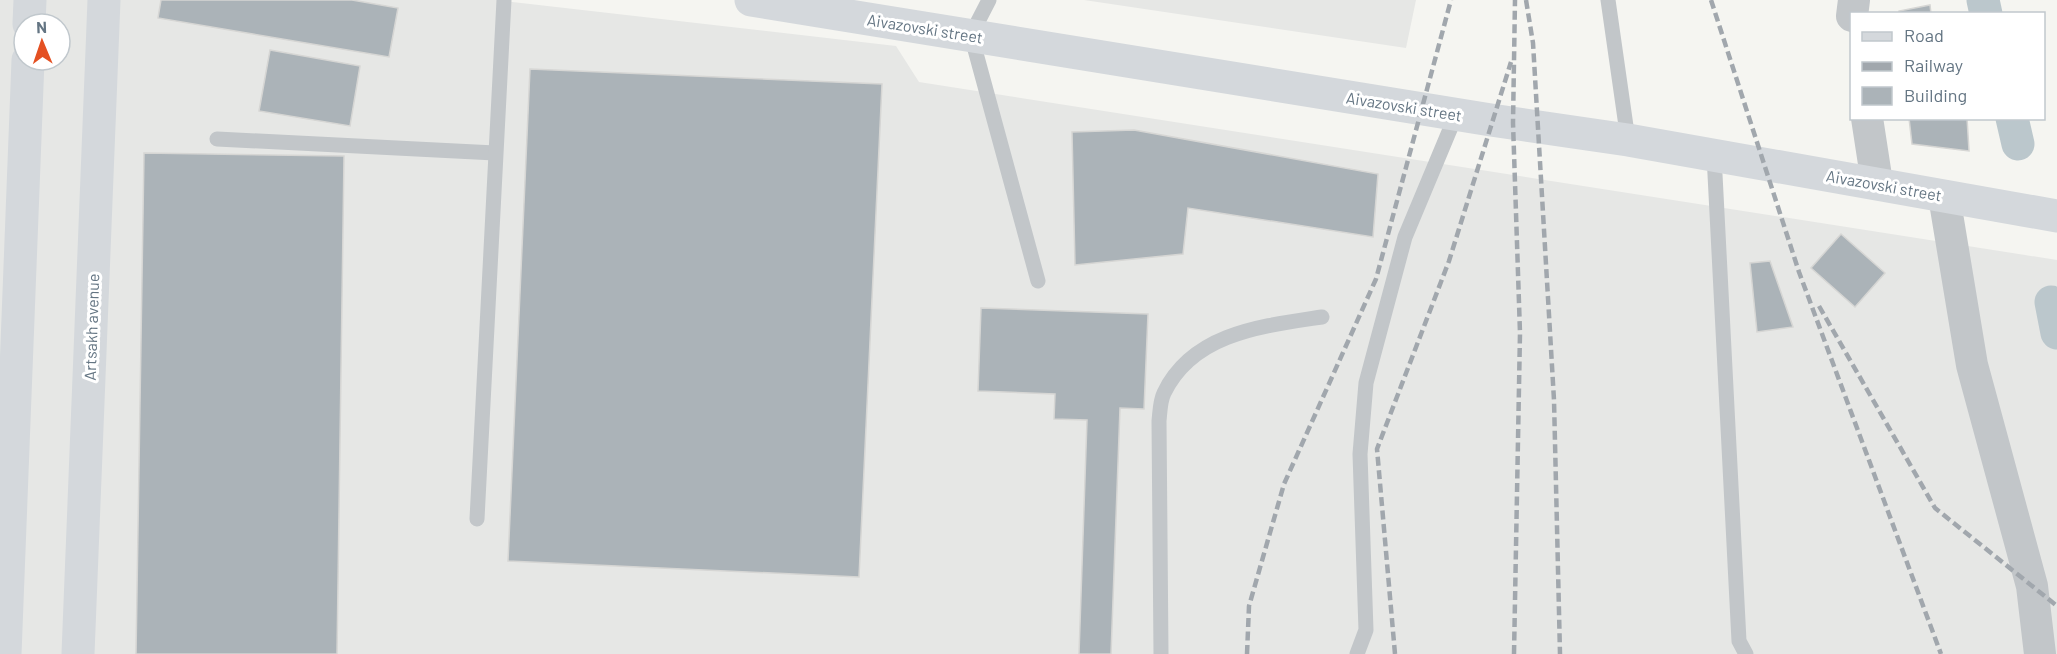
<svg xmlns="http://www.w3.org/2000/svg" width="2057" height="654" viewBox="0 0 2057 654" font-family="Barlow,sans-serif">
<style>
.built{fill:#e6e7e5;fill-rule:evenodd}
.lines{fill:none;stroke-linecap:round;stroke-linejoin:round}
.canal{stroke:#bbc7cc;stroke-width:33}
.building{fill:#abb3b8;stroke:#d6d6d4;stroke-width:1.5}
.service{stroke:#c2c6c9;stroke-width:15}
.minor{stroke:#c2c6c9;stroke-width:32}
.secondary{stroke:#d4d8dc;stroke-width:33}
.primary{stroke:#d4d8dc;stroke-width:33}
.rail{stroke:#a1a7ad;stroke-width:4.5;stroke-dasharray:9 4.5;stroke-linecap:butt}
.labels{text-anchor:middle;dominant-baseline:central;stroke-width:6;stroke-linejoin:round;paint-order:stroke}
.street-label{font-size:16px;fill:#647583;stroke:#fff}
</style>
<rect width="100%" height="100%" fill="#f5f5f1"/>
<g class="built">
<path d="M 0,0 L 496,0 L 896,46 L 919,82 L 2057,260 L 2057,654 L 0,654 ZM 24,24 L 60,24 L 60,60 L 24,60 Z"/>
<polygon points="1084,0 1416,0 1406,48"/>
</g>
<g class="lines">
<g class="canal">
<polyline points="1983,0 1986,14"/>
<polyline points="2012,118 2018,144"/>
<polyline points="2051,302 2057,333"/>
</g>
</g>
<g class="building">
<polygon points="161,0 352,0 398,8 389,57 158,18"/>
<polygon points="1930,5 1931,14 1899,14 1899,11"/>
<polygon points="270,50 360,66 350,126 259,111"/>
<polygon points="530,69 882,84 859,577 508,561"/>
<polygon points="1909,118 1967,118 1969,151 1912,144"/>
<polygon points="1134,130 1378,174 1373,237 1188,208 1183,254 1075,265 1072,132"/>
<polygon points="144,153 344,156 337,654 136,654"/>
<polygon points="1841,234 1885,273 1855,307 1811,268"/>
<polygon points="1770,261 1793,327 1757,332 1750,263"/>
<polygon points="981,308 1148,314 1144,409 1120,408 1111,654 1079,654 1087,420 1054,419 1055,394 978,391"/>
</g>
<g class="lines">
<g class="service">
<polyline points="989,0 971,35 1038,281"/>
<polyline points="1608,0 1628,140"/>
<polyline points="217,139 495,153"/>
<polyline points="1714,155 1739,641 1746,654"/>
<polyline points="477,519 504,0"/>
<path d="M 1161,654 L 1159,421 C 1160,412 1160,401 1164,393 C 1193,333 1262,326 1322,317"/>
<polyline points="1357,654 1366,630 1360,454 1366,383 1405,237 1456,115"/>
</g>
<g class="minor">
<polyline points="1852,16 1854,0"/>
<polyline points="1867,118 1877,183"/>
<polyline points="1944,196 1972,365 2032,586 2040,654"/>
</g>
<polyline class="secondary" points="751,0 1491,120 1628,140 2057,216"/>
<g class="primary">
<polyline points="29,24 30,0"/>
<polyline points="5,654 28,60"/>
<polyline points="78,654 104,0"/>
</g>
<g class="rail">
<polyline points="1526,0 1533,43 1554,400 1560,654"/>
<polyline points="1711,0 1799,272 1941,654"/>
<polyline points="1819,306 1935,508 2057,606"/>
<polyline points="1247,654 1249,606 1284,484 1376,279 1451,0"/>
<polyline points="1395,654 1377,449 1449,261 1511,62"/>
<polyline points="1514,654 1520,333 1513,123 1515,0"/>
</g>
</g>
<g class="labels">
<g class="street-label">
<text transform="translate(925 28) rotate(9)">Aivazovski street</text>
<text transform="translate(1404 106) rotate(9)">Aivazovski street</text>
<text transform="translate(1884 185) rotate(10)">Aivazovski street</text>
<text transform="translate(91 327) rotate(-88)">Artsakh avenue</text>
</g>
</g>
<rect x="1850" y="12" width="195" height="108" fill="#ffffff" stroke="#c1c8cd" stroke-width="1.5"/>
<rect x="1862" y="32" width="30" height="9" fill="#d4d8dc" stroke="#c1c8cd" stroke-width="1.5"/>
<text x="1904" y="42" font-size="18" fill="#647583">Road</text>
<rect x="1862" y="62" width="30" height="9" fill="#a1a7ad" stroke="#c1c8cd" stroke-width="1.5"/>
<text x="1904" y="72" font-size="18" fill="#647583">Railway</text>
<rect x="1862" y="87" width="30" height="18" fill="#abb3b8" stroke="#c1c8cd" stroke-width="1.5"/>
<text x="1904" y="102" font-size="18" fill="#647583">Building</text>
<g transform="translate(42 42) rotate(358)"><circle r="28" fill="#ffffff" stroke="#c1c8cd" stroke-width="1.5"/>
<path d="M0-4.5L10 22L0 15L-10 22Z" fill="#e45022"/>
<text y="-9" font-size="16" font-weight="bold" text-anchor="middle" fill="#647583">N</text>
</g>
</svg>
